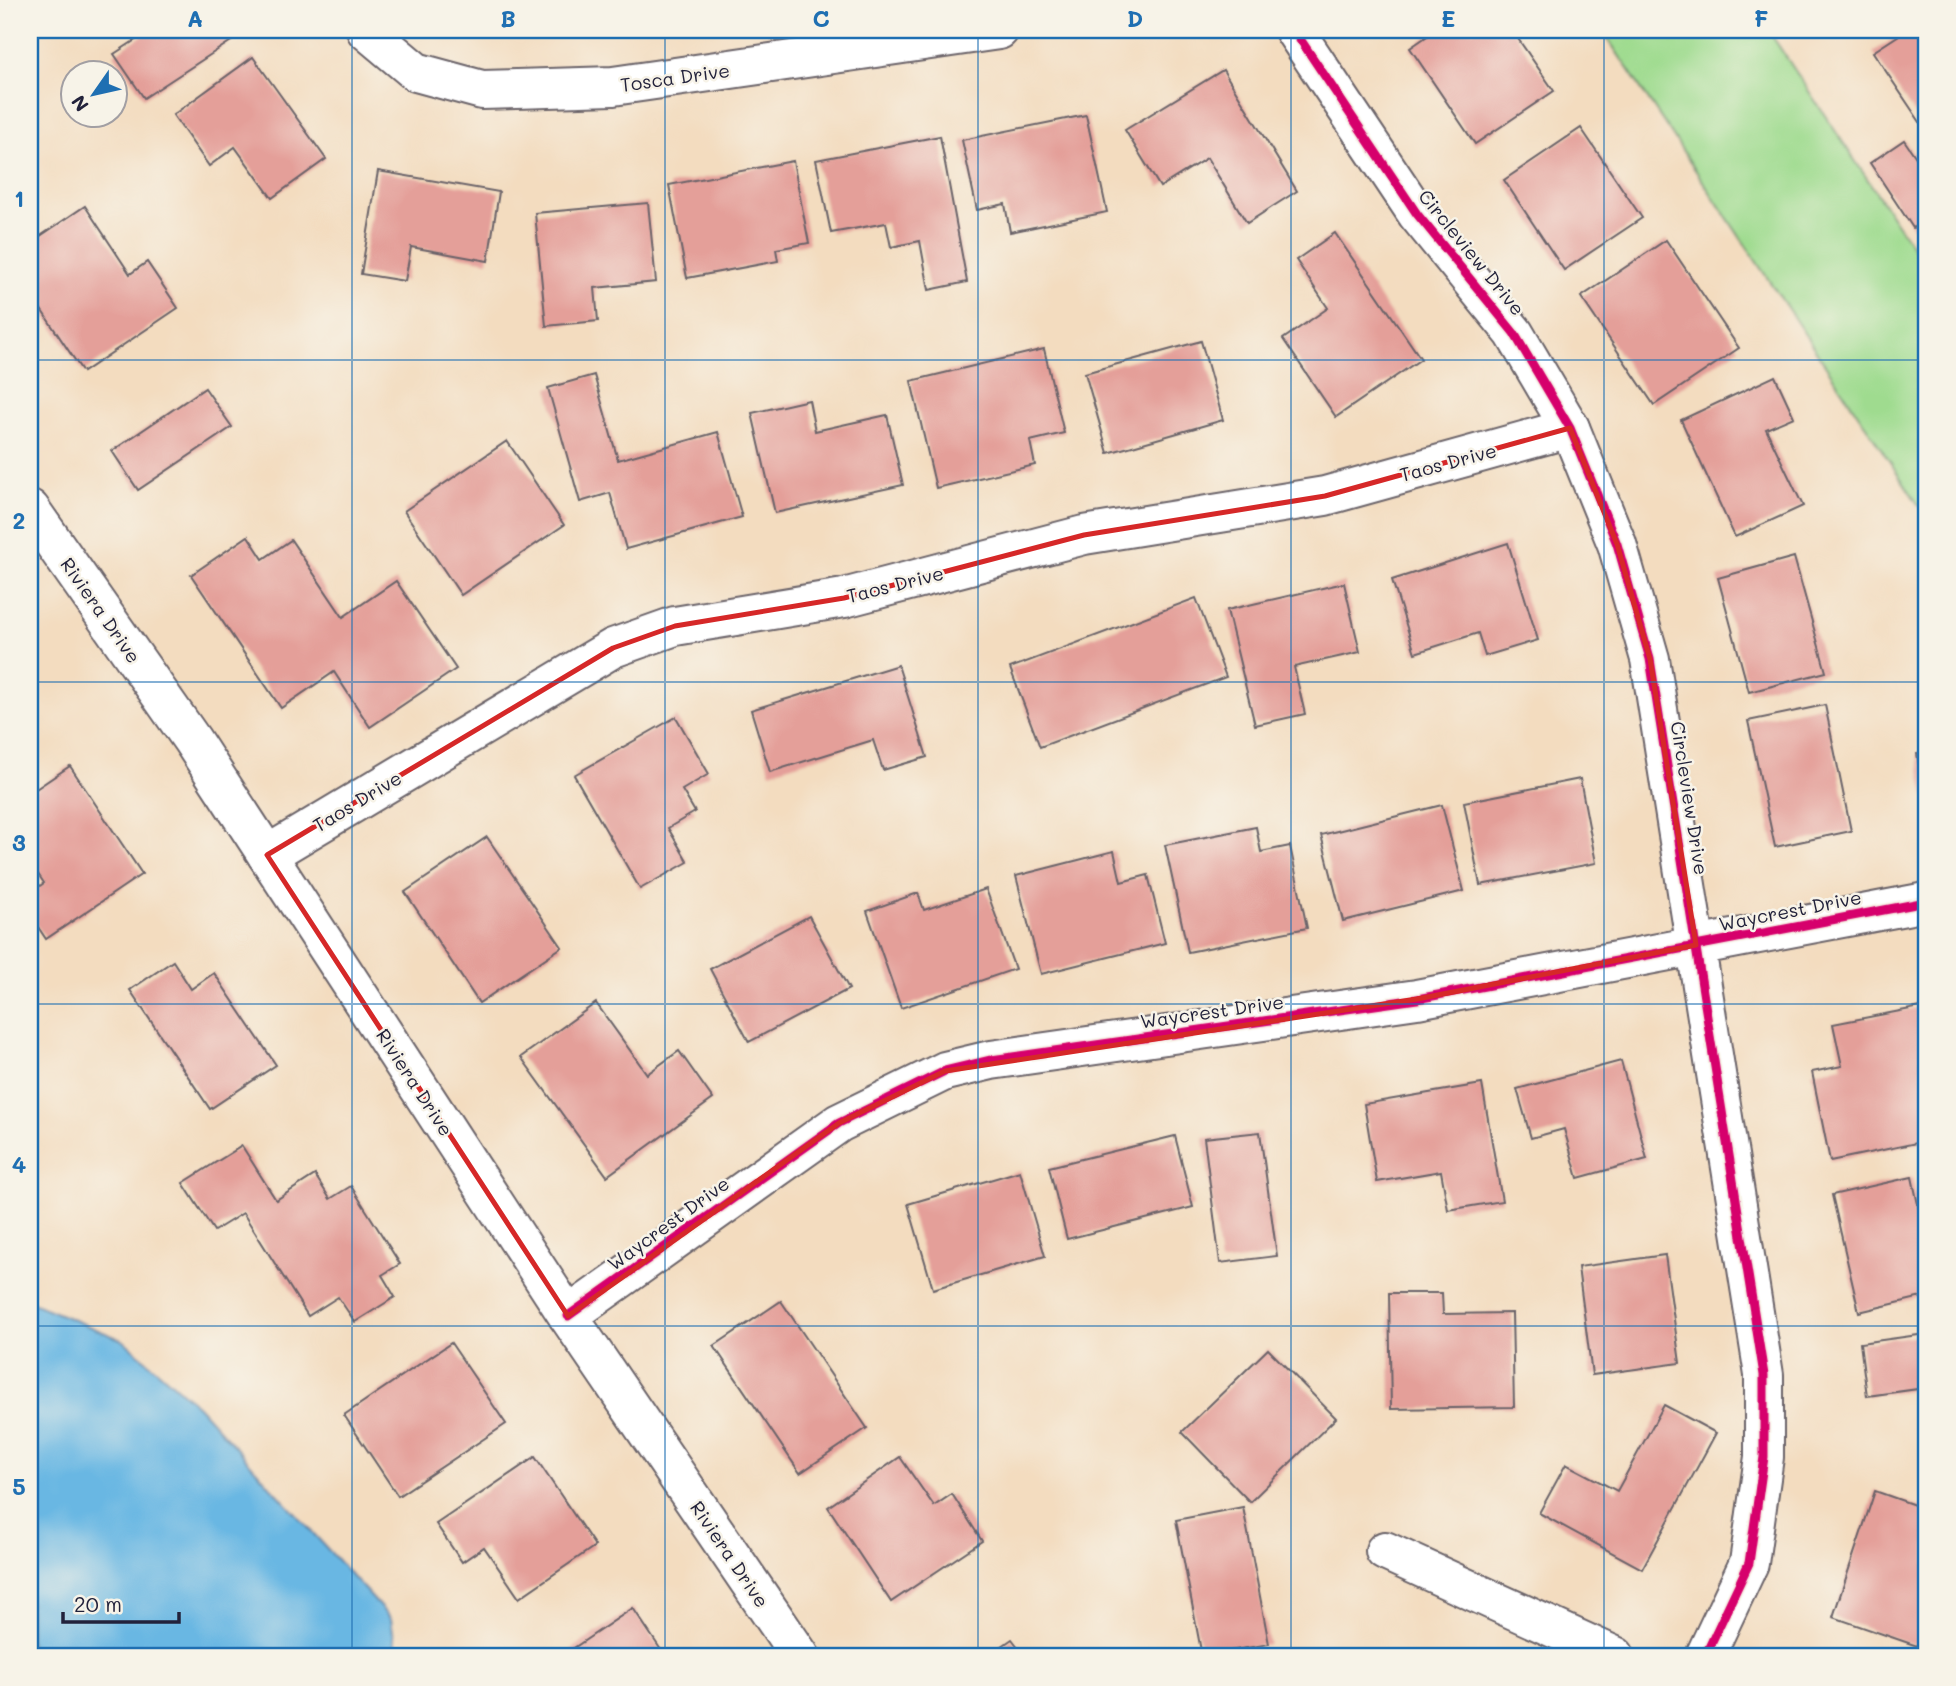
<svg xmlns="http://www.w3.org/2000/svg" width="1956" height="1686" viewBox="0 0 1956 1686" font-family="Mali,sans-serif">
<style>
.green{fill:#9fdb8f;stroke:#607e65;stroke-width:2}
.water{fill:#69b7e3;stroke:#466c8f;stroke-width:2}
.building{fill:#e49f99}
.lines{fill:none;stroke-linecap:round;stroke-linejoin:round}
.minor-casing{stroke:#6b6369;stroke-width:42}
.minor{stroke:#fff;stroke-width:38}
.cycleway-casing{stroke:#f7f3e8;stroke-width:13}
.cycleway{stroke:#d6006c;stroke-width:9}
.marked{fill:none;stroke:#d62828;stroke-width:5;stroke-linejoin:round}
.grid{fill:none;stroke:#1f6fb2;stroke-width:2;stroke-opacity:0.55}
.labels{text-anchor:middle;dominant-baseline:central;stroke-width:5;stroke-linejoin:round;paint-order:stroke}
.street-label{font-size:19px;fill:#22223b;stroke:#f7f3e8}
.neatline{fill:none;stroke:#1f6fb2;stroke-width:2.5}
.grid-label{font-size:23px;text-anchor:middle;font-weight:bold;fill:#1f6fb2}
</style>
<rect width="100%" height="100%" fill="#f7f3e8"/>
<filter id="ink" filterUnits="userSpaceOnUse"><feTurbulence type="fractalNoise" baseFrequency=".0143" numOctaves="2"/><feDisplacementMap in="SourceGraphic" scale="14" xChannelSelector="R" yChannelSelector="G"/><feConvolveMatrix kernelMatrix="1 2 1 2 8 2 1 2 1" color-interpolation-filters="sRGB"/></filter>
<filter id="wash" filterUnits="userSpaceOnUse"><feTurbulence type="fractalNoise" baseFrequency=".00686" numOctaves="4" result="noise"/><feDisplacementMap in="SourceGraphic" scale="28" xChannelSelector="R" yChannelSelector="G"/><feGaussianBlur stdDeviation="1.57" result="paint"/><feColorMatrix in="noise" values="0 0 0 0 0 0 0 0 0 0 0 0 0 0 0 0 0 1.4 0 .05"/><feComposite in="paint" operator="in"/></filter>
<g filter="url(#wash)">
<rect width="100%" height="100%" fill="#f3dcbf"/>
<polygon class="green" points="1602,30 1768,30 1926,267 1926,516"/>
<polygon class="water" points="30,1302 123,1340 198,1406 391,1619 397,1656 30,1656"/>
<g id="blocks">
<g class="building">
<polygon points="151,30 248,30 144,98 114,54"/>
<polygon points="1436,30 1512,30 1554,91 1475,144 1410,48"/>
<polygon points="1907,30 1926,30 1926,131 1873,52"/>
<polygon points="253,57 326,159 272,198 235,147 209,166 173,115"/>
<polygon points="1223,70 1297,191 1247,223 1207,158 1160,187 1125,130"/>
<polygon points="1086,115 1107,212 1010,232 1005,204 977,210 962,140"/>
<polygon points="1581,128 1642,218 1564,270 1504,180"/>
<polygon points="940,136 967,282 929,290 920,241 891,247 886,223 831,233 816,160"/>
<polygon points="1904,140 1926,172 1926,218 1913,228 1870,163"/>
<polygon points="793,161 809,243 776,249 778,261 687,278 669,185"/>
<polygon points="378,171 499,192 488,261 411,247 405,281 361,274"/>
<polygon points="648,203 656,282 595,288 598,321 546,326 535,213"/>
<polygon points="85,206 130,274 147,262 178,308 83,372 30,293 30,243"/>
<polygon points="1335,233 1421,359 1336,417 1283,339 1328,308 1296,260"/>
<polygon points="1666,240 1739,348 1654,405 1581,297"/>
<polygon points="1201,341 1223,420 1108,453 1085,373"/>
<polygon points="1044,349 1064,433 1030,441 1035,465 936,488 911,381"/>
<polygon points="594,375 618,460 718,432 742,517 626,549 610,493 580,502 548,388"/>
<polygon points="1775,376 1794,417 1766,429 1803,506 1735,537 1681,420"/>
<polygon points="205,388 232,427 138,490 112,451"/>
<polygon points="809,400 815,431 887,415 903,485 775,513 752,413"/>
<polygon points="507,441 564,525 461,595 404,511"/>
<polygon points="248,536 263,559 291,540 343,617 396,581 456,669 370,727 334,672 281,708 191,575"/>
<polygon points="1508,543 1538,640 1485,656 1478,633 1415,653 1392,580"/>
<polygon points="1794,557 1826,672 1749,692 1718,578"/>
<polygon points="1344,583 1360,652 1294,667 1305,714 1255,725 1227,610"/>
<polygon points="1196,598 1226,677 1040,747 1010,668"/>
<polygon points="898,665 927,757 883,770 873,740 770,772 751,710"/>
<polygon points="1825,705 1851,831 1775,847 1748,721"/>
<polygon points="676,717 709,774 682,790 695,812 668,828 688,862 640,889 574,775"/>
<polygon points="1926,752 1926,796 1925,796 1917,754"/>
<polygon points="70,766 142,874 46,939 30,915 30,893 44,883 30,862 30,793"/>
<polygon points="1580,779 1596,863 1480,885 1464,802"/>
<polygon points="1442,805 1464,891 1343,921 1321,835"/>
<polygon points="1256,827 1261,852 1290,846 1307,928 1188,952 1165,845"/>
<polygon points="487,837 562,947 479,1003 405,892"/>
<polygon points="1114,851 1121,882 1148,875 1165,943 1041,974 1016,876"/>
<polygon points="986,889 1015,969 901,1008 867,911 918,893 924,910"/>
<polygon points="809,916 849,989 749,1042 710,969"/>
<polygon points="173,961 191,989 214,973 276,1065 210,1109 130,990"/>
<polygon points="596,1003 647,1074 679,1051 713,1099 607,1176 521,1057"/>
<polygon points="1926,1006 1926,1067 1921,1068 1926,1095 1926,1141 1830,1161 1812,1072 1842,1066 1833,1024"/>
<polygon points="1621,1061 1647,1159 1578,1178 1564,1129 1531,1138 1517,1089"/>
<polygon points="1482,1084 1502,1201 1448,1210 1441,1171 1377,1182 1364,1104"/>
<polygon points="1260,1132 1277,1256 1220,1263 1204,1138"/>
<polygon points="1175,1136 1193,1207 1067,1239 1049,1167"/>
<polygon points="242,1146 276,1200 315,1175 330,1199 351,1186 400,1264 382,1275 395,1297 355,1322 338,1297 308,1316 243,1213 214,1231 183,1183"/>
<polygon points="1020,1171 1045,1256 933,1289 908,1204"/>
<polygon points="1912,1177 1926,1241 1926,1296 1859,1312 1832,1195"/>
<polygon points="1665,1255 1680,1363 1592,1375 1578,1267"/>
<polygon points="1389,1293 1442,1293 1443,1314 1512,1313 1514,1407 1391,1409"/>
<polygon points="781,1301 867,1428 800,1473 714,1346"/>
<polygon points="1926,1334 1926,1436 1925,1436 1918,1389 1867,1396 1860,1343"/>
<polygon points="451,1343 506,1424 398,1496 344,1415"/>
<polygon points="1268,1349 1336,1418 1250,1502 1182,1432"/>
<polygon points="1664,1405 1716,1433 1642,1569 1539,1513 1566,1464 1617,1491"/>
<polygon points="535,1457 595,1546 519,1598 484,1547 462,1562 436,1524"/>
<polygon points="900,1457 934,1506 952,1494 982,1541 891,1602 828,1507"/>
<polygon points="1875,1491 1926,1509 1926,1649 1833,1617"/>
<polygon points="1243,1507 1269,1644 1202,1656 1176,1520"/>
<polygon points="633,1608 665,1656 562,1656"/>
<polygon points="1012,1639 1025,1656 988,1656"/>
</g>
</g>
</g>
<g filter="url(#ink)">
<use href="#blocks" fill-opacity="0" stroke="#6b6369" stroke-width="2"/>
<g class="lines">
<g class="minor-casing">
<g id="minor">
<polyline points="366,30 416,72 482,90 613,86 999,30"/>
<polyline points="1294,30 1417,214 1514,333 1570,428 1617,544 1650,659 1764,1375 1764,1457 1749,1563 1705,1656"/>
<polyline points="30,509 192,740 568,1316 800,1656"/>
<polyline points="267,855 613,648 675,626 844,598 1084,535 1325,496 1570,428"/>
<polyline points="568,1316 839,1123 945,1071 991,1060 1417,999 1926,902"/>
<polyline points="1385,1551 1615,1656"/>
</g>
</g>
<use href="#minor" class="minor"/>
<g class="cycleway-casing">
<g id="cycleway">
<polyline points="1294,30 1417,214 1514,333 1570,428 1617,544 1650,659 1764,1375 1764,1457 1749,1563 1705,1656"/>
<polyline points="568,1316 839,1123 945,1071 991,1060 1417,999 1926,902"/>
</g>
</g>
<use href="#cycleway" class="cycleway"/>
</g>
</g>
<path class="marked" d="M 1570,428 L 1617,544 L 1650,659 L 1696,945 L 1417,999 L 945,1071 L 839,1123 L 568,1316 L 267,855 L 613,648 L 675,626 L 844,598 L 1084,535 L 1325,496 Z"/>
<path class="grid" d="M 352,30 L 352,1656M 665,30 L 665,1656M 978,30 L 978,1656M 1291,30 L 1291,1656M 1604,30 L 1604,1656M 30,360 L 1926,360M 30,682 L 1926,682M 30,1004 L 1926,1004M 30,1326 L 1926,1326"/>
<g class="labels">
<g class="street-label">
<text transform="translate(675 77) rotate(-8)">Tosca Drive</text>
<text transform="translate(1472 252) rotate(51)">Circleview Drive</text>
<text transform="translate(1448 462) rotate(-15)">Taos Drive</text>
<text transform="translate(895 584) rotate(-14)">Taos Drive</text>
<text transform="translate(101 610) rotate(55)">Riviera Drive</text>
<text transform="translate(1690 798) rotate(81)">Circleview Drive</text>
<text transform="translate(357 801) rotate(-31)">Taos Drive</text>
<text transform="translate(1790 910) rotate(-11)">Waycrest Drive</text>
<text transform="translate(1212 1011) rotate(-8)">Waycrest Drive</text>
<text transform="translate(415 1082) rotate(57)">Riviera Drive</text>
<text transform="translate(668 1223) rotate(-36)">Waycrest Drive</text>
<text transform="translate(730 1554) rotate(56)">Riviera Drive</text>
</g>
</g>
<rect width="1956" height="1686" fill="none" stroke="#f7f3e8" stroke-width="77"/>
<g transform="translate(94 94) rotate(236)"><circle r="33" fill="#f7f3e8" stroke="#a29fa3" stroke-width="2"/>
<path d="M0-5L12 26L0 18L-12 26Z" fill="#1f6fb2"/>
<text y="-10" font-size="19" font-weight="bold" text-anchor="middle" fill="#22223b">N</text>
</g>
<path d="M63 1612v10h116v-10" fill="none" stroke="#22223b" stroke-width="3.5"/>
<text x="74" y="1612" font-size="21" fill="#22223b" stroke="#f7f3e8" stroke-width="5" paint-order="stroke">20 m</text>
<rect x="38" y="38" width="1880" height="1610" class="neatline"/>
<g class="grid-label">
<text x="195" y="27">A</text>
<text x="508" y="27">B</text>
<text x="821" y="27">C</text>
<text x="1135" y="27">D</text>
<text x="1448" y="27">E</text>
<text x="1761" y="27">F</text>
<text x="19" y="207">1</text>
<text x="19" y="529">2</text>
<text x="19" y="851">3</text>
<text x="19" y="1173">4</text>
<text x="19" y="1495">5</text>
</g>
</svg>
